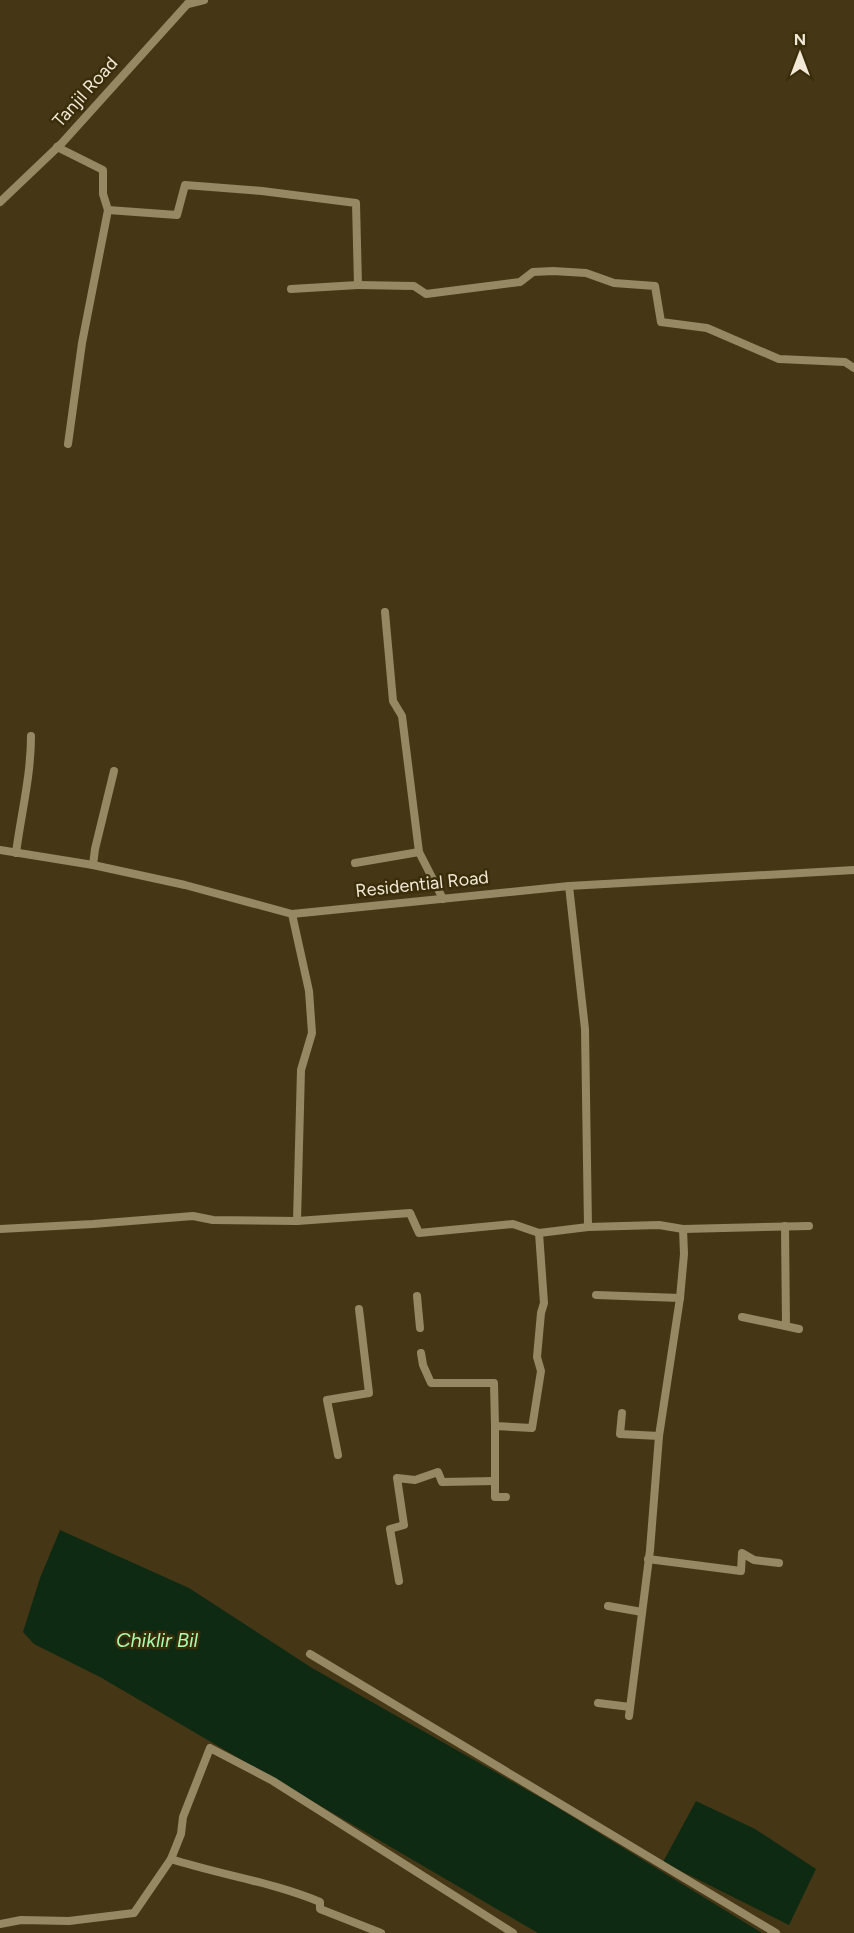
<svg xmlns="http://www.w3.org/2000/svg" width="854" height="1933" viewBox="0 0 854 1933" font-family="Figtree,sans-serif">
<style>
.water{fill:#0e2a13}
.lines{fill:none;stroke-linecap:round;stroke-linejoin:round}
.minor{stroke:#978864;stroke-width:8}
.labels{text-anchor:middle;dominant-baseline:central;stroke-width:5;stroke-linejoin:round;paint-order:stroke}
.street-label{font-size:18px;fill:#f1e8d6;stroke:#3a2d0a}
.water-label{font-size:20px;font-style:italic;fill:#a7fdb0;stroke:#3a2d0a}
</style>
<rect width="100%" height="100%" fill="#453715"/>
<g class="water">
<polygon points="60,1530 189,1588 312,1668 550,1803 762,1933 538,1933 100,1677 34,1644 23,1632 40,1578"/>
<polygon points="696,1801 755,1829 816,1869 789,1925 663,1862"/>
</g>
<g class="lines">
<g class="minor">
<polyline points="188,4 204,0"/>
<polyline points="57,147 103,170 103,194 108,210 82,343 68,444"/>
<polyline points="0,202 62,143 191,0"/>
<polyline points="108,210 177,215 185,185 262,191 356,203 358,285 291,289"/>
<polyline points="358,285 414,286 426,294 520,282 533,272 553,271 586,273 614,283 655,286 661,322 707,328 779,359 845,362 854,368"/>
<polyline points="385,612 393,701 402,716 419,852 443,899"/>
<polyline points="0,850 93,865 185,885 292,914 569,886 854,870"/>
<path d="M 16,853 C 21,814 31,776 31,736"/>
<polyline points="355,863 419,852"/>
<polyline points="93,865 95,849 114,771"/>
<polyline points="569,886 585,1029 588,1227 659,1225 683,1229 684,1254 680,1298 659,1436 650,1550 629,1716"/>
<polyline points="292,914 309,991 312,1033 301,1070 297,1221"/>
<polyline points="785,1226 786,1326"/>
<polyline points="0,1229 93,1224 193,1216 213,1220 297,1221 410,1213 419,1233 513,1224 539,1233 588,1227"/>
<polyline points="683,1229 809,1226"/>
<polyline points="596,1295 680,1298"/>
<polyline points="417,1296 420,1328"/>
<polyline points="742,1317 799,1329"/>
<polyline points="421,1353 423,1365 431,1383 494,1383 495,1426"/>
<polyline points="622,1413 620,1434 659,1436"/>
<polyline points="338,1455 327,1400 369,1393 359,1309"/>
<polyline points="506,1497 495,1497 495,1426 532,1428 541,1371 537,1357 541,1313 544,1303 539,1233"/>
<polyline points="648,1559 741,1571 742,1553 754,1560 779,1563"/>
<polyline points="399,1581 390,1529 404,1525 397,1478 415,1480 438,1472 442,1482 495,1481"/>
<polyline points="608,1606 642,1612"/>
<polyline points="310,1654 776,1933"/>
<polyline points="598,1703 630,1707"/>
<path d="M 171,1859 C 221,1875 272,1882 320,1902 L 320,1909 L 381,1933"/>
<polyline points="0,1924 21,1920 69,1921 134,1913 171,1859 181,1834 183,1817 210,1748 273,1781 513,1933"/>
</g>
</g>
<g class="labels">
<g class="street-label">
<text transform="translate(85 92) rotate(-48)">Tanjil Road</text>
<text transform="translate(422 884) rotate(-6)">Residential Road</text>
</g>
<g class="water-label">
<text x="157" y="1640">Chiklir Bil</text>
</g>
</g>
<g transform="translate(800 54)" stroke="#3a2d0a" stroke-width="4.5" paint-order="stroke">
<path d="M0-4.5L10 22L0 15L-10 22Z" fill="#f1e8d6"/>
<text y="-9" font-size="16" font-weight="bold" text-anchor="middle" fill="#f1e8d6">N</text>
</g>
</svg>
